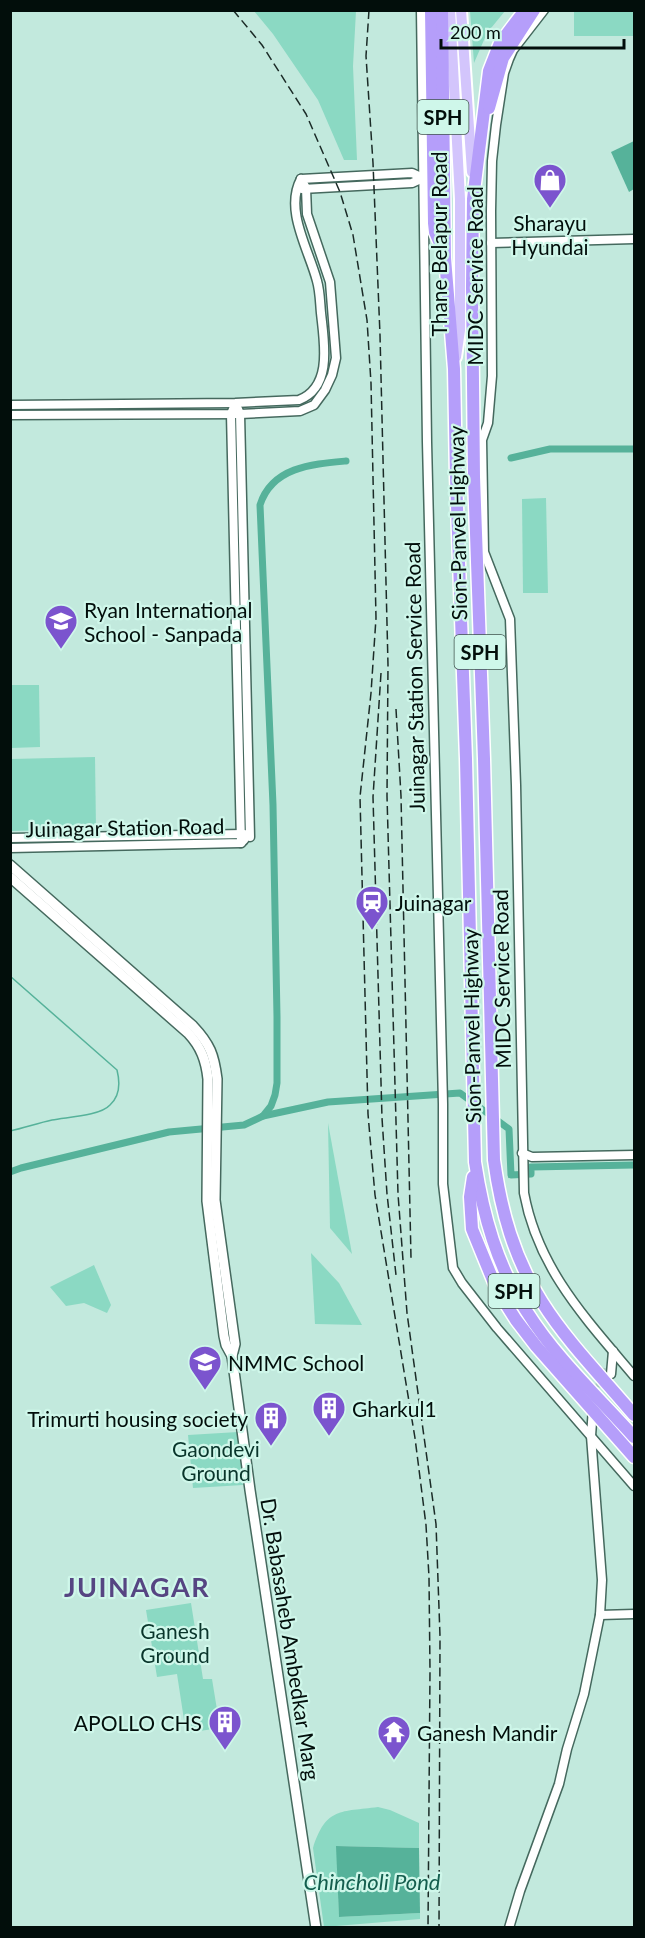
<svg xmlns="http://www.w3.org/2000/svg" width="645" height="1938" viewBox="0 0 645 1938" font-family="Lato,sans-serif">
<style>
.green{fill:#8bd9c3}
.water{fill:#56b29a}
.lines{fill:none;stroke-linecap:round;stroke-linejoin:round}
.stream{stroke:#56b29a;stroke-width:1.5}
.canal{stroke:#56b29a;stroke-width:7}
.tertiary-tunnel{stroke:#a5c8be;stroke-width:8;stroke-dasharray:8 4;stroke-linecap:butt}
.tertiary-casing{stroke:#45695e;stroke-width:11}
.secondary-casing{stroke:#45695e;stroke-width:12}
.primary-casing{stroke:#fff;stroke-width:14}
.motorway-casing{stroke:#fff;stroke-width:15}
.tertiary{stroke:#fff;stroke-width:8}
.secondary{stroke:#fff;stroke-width:9}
.primary{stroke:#d3c5fc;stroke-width:10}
.motorway{stroke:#b59efa;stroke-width:12}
.rail{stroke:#1b2b27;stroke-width:1.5;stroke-dasharray:9 4.5;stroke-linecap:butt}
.labels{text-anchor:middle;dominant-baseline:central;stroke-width:4.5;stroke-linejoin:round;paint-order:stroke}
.shield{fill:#cff7ea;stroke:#40544e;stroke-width:1.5}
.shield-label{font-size:20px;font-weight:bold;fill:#020e0b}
.poi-label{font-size:21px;fill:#020e0b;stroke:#cff7ea;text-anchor:start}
.street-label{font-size:21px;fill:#020e0b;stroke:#cff7ea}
.park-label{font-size:21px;fill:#09352b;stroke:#cff7ea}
.water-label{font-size:22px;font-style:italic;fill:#145e4e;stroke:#cff7ea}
.district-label{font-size:27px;font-weight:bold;letter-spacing:1.5px;fill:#564582;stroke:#cff7ea}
</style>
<rect width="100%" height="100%" fill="#c2e9dd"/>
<g class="green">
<polygon points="254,11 356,11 353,66 357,160 344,160 318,100 273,34"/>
<polygon points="470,11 505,11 487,33 474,63"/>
<rect x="574" y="11" width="60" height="25"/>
<polygon points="546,498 548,593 523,593 522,499"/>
<polygon points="11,685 39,685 40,747 11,748"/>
<polygon points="95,757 96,829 11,831 11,759"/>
<polygon points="328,1123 352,1254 330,1228"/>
<polygon points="311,1253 339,1283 362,1325 315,1324"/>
<polygon points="94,1265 111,1305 107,1313 84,1303 66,1306 50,1287"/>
<polygon points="238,1432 243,1485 193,1488 188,1435"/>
<polygon points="191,1603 203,1679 212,1679 220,1728 186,1733 177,1674 157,1677 146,1610"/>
<path d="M 378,1807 L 390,1810 L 419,1823 L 419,1848 L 337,1846 L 339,1917 L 420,1913 L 420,1919 L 324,1927 L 313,1848 C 326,1807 341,1812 378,1807 Z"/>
</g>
<g class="water">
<polygon points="634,141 634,189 629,192 611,152"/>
<polygon points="336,1846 419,1848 420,1913 339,1917"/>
</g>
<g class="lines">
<path class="stream" d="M 10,976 L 117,1070 C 120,1082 120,1096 110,1105 C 100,1116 67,1117 52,1120 C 38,1123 24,1128 10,1131"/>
<g class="canal">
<polyline points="511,458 550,449 634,449"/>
<polyline points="263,1116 328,1102 460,1093 509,1129 511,1175 531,1174 531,1167 634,1165"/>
<path d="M 10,1172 L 21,1168 L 169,1132 L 244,1125 L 263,1116 L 271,1106 L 275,1095 L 277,1083 L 277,1017 L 273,805 L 260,505 C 272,467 312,464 346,461"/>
</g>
<polyline class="tertiary-tunnel" points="596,1399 604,1366"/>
<g class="tertiary-casing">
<g id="tertiary">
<polyline points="421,10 427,442 443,1104 443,1184 453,1268 462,1283 497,1328 634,1486"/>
<path d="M 544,10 L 513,50 L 509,59 L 504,73 L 496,125 L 492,161 L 491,211 L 492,376 L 488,423 L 482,440 L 484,552 L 510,619 L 516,785 L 524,1193 C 538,1269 586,1319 634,1376"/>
<polyline points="301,179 412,173 423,178"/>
<polyline points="302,189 412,183 423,178"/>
<polyline points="491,243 634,239"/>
<path d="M 10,405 L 235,403 L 299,400 C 333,387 324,342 321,313 C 320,303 320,291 317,281 C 309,250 284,210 301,179"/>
<polyline points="233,409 231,414 241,843"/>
<polyline points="238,409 240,414 250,837"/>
<polyline points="10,415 240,414 300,411 314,405 325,390 332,375 336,358 330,282 307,214 306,188 301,179"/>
<polyline points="10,838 244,834"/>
<polyline points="10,848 241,843 244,840"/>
<polyline points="522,1153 532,1157 634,1155"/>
<polyline points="611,1374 613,1351"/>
<polyline points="600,1615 634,1614"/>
<polyline points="509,1928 520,1891 559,1784 567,1749 584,1694 600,1615 602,1580 591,1436 593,1408"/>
</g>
</g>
<g class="secondary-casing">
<g id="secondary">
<path d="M 10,865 L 193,1026 C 210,1044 214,1055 217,1079 L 215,1200 L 235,1344 L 232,1356 L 250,1490 L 316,1928"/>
<path d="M 10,877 L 188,1033 C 201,1047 206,1060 208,1079 L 207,1201 L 224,1336 L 226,1345 L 232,1356"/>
</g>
</g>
<g class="primary-casing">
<g id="primary">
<polyline points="450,10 460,199 460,330 456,357"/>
<polyline points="461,10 472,172"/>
</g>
</g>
<g class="motorway-casing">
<g id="motorway">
<polyline points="431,10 434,223 435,232 442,248"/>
<path d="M 442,10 L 445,258 L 454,369 L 456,477 L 466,759 L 475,1162 C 483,1215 497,1266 527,1312 C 556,1358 598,1397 634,1437"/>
<path d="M 525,10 L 500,43 L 489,71 L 473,199 L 472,287 L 474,477 L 484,759 L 494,1160 C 501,1211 514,1258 542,1302 C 568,1343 603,1378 634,1415"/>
<polyline points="489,108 503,58 534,10"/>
<polyline points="473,1177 470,1197 472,1229 497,1290 516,1320 536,1346 634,1457"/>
</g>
</g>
<use href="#tertiary" class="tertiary"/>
<use href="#secondary" class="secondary"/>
<use href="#primary" class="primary"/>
<use href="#motorway" class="motorway"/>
<g class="rail">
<polyline points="233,10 262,45 306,114 340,192 353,235 367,320 371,383 376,618 371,693 360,797 368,1114 375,1195 415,1438 426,1525 429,1577 430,1671 428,1928"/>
<polyline points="369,10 366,56 373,163 380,335 388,665 387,796 398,1194 407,1313 436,1524 440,1636 439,1928"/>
<polyline points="381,673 373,797 382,1118 387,1194 396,1275"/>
<polyline points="396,709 401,796 411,1258"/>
</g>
</g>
<defs>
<g id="shop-pin" transform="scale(1.725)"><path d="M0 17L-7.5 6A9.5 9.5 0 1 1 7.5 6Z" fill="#7b54ce" stroke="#cff7ea"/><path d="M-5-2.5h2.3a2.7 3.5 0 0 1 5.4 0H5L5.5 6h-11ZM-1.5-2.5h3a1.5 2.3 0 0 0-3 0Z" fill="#fff"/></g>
<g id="school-pin" transform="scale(1.725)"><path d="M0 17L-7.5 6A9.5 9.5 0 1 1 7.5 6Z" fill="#7b54ce" stroke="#cff7ea"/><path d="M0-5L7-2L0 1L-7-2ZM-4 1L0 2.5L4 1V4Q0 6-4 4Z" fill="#fff"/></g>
<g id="station-pin" transform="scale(1.725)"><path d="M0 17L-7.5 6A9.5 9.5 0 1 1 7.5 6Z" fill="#7b54ce" stroke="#cff7ea"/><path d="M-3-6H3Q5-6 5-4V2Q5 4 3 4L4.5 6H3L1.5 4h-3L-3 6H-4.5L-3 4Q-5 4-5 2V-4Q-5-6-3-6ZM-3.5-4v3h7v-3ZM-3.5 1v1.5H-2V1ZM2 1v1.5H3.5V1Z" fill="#fff"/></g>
<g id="building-pin" transform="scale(1.725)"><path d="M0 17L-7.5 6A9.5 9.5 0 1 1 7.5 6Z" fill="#7b54ce" stroke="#cff7ea"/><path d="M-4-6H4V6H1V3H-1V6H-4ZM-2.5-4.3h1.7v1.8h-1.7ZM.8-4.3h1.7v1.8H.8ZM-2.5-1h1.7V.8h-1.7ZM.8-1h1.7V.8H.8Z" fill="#fff"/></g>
<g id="temple-pin" transform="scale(1.725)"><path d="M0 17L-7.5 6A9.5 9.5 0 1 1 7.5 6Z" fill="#7b54ce" stroke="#cff7ea"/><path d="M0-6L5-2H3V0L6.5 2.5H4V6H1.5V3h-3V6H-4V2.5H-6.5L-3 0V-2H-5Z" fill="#fff"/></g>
</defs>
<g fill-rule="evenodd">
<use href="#shop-pin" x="550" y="180"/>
<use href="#school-pin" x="61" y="621"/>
<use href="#station-pin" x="372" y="902"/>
<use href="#school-pin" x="205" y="1362"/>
<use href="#building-pin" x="329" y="1408"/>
<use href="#building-pin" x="271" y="1418"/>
<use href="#building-pin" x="225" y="1722"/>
<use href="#temple-pin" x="394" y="1732"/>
</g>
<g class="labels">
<g class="shield">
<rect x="417.5" y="100" width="51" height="34" rx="4.5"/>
<rect x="454.5" y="635" width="51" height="34" rx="4.5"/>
<rect x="488.5" y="1274" width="51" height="34" rx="4.5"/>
</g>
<g class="shield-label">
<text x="443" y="117">SPH</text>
<text x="480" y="652">SPH</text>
<text x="514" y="1291">SPH</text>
</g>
<g class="poi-label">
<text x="550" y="222" text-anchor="middle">Sharayu<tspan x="550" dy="24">Hyundai</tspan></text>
<text x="84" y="609">Ryan International<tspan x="84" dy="24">School - Sanpada</tspan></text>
<text x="395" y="902">Juinagar</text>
<text x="228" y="1362">NMMC School</text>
<text x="352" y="1408">Gharkul1</text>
<text x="248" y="1418" text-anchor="end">Trimurti housing society</text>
<text x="202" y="1722" text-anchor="end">APOLLO CHS</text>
<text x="417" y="1732">Ganesh Mandir</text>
</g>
<g class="street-label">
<text transform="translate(438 244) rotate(-90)">Thane Belapur Road</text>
<text transform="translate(474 276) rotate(-90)">MIDC Service Road</text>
<text transform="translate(457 523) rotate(-91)">Sion-Panvel Highway</text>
<text transform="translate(414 677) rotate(-91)">Juinagar Station Service Road</text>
<text transform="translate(125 827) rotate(-1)">Juinagar Station Road</text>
<text transform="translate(501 979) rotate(-91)">MIDC Service Road</text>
<text transform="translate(471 1026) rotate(-91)">Sion-Panvel Highway</text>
<text transform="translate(291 1639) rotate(81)">Dr. Babasaheb Ambedkar Marg</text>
</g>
<g class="park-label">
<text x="216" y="1448">Gaondevi<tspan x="216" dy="24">Ground</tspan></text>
<text x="175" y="1630">Ganesh<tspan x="175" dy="24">Ground</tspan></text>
</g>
<g class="water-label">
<text x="372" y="1881">Chincholi Pond</text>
</g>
<g class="district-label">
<text x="137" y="1586">JUINAGAR</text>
</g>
</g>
<rect width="645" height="1938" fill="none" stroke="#020e0b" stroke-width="24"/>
<path d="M441 39v9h183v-9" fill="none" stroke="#020e0b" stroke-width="3"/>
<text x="450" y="39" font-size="18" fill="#020e0b" stroke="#cff7ea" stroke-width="4.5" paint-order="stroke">200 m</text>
</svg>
